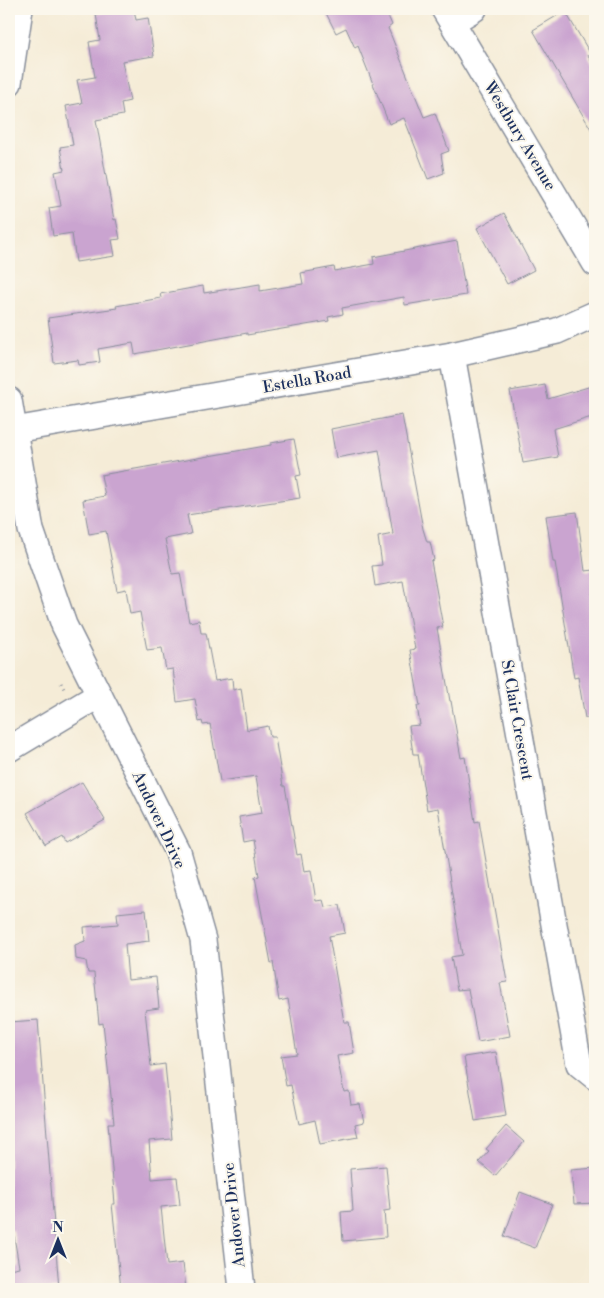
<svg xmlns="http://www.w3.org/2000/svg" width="604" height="1298" viewBox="0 0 604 1298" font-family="'Libre Bodoni',serif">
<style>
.building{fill:#caa4d0}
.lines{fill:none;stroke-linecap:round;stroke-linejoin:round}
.minor-casing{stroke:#888e9a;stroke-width:28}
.path{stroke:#888e9a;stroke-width:3;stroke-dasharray:1 4;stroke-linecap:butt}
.minor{stroke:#fff;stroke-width:25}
.labels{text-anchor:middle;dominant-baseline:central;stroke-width:4;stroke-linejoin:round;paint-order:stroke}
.street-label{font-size:16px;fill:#1b2f5e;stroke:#fbf7ec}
</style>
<rect width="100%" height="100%" fill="#fbf7ec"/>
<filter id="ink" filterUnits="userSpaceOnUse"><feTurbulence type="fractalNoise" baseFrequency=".02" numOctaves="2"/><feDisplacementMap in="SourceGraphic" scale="10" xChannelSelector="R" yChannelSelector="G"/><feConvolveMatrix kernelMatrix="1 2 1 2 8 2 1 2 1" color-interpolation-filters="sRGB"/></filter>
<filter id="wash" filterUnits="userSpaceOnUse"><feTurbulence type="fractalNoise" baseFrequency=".0096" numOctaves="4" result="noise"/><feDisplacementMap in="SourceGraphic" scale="20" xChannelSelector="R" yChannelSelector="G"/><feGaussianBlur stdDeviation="1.12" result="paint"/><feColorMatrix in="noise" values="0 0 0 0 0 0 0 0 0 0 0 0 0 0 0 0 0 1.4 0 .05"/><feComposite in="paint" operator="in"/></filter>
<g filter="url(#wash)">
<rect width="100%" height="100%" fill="#f5ecd7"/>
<g id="blocks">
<g class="building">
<polygon points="129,9 134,9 136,20 148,18 154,56 122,61 130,101 121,103 123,115 96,120 114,220 116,219 120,239 112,240 115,256 76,262 72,233 53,236 49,208 61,206 55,172 64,170 60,147 73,145 66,106 82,103 77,80 95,77 89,42 100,40 96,14"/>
<polygon points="324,9 385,9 392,25 388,28 424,117 435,113 449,151 441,154 444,173 428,179 404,118 389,124 358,46 355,48 346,28 336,33"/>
<polygon points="565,11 590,53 588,55 595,68 595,136 533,30"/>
<polygon points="504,213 534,270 507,284 477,228"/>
<polygon points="457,241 466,295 405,305 404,297 342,308 343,314 328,317 329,321 247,335 247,333 135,354 133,343 98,349 100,362 79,365 78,360 54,363 48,318 117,308 116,306 161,298 160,294 203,286 204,293 260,284 260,291 303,284 301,273 334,267 335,271 374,264 373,257"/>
<polygon points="545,385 548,399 595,385 595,416 553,429 558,457 523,463 510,391"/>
<polygon points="402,415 423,529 427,542 430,542 434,560 431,561 443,627 437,628 450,701 451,701 461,758 465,757 475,822 479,821 507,982 500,983 510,1036 478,1042 468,989 457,990 451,957 462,955 438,808 427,810 418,754 413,754 409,726 420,725 417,706 420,706 410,650 415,649 403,581 375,586 372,566 382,565 378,537 393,534 379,450 336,458 331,429"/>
<polygon points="294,439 301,475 296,476 300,498 187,515 191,534 165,539 172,574 180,573 189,622 199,620 201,633 206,633 215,681 232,678 233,690 241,688 247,730 268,726 270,737 275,737 283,786 285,786 297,855 301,854 304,871 311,870 316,901 323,900 325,907 340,905 345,933 329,936 344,1022 349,1022 354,1053 337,1056 344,1092 349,1091 351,1105 360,1104 364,1122 355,1124 358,1137 320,1144 315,1120 299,1124 291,1085 286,1086 281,1056 297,1054 288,999 279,1001 273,962 271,963 255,877 259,876 253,840 243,842 239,817 262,813 256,776 220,781 210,724 203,725 202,721 199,722 195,699 177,702 173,669 166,670 162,648 147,650 140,612 130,614 126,589 117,591 106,531 89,534 83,500 105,496 101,475 271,445 271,443"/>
<polygon points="577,512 585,571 595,570 595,592 592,593 595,613 595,717 585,718 578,677 574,678 555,562 553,562 546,516"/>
<polygon points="82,782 105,820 65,843 62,837 46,846 27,813"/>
<polygon points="146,910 149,941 125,944 128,980 156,977 159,1008 145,1010 151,1066 165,1064 172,1139 149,1141 152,1179 177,1177 180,1205 161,1207 167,1265 183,1263 186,1289 121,1289 112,1204 115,1204 108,1123 114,1123 103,1023 99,1024 94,973 88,973 86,961 76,959 75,945 85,941 84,927 118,924 117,913"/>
<polygon points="38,1020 59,1289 9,1289 9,1269 19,1267 13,1230 9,1230 9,1139 11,1138 9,1119 9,1022"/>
<polygon points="496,1052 506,1116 475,1121 464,1057"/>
<polygon points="506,1126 524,1142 495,1176 479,1162 489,1151 486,1149"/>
<polygon points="386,1166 390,1210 384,1211 386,1237 343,1241 341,1212 353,1211 350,1169"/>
<polygon points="595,1168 595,1203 574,1204 571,1170"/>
<polygon points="520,1192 552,1204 535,1248 504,1236"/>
</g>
</g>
</g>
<g filter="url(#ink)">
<use href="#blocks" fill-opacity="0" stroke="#888e9a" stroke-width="1"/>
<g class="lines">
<g class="minor-casing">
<g id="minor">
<polyline points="444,9 595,263"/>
<polyline points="452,22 474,9"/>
<polyline points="9,83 20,9"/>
<polyline points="452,355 579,1064 595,1077"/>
<polyline points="9,400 31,530 64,625 178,852 203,940 242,1289"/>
<polyline points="14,430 452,355 557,331 595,314"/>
<polyline points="9,749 99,695"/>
</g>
</g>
<polyline class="path" points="61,683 64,689"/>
<use href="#minor" class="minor"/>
</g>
</g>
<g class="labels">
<g class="street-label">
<text transform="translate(520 136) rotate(59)">Westbury Avenue</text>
<text transform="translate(307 380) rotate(-10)">Estella Road</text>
<text transform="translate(517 720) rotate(80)">St Clair Crescent</text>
<text transform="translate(159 820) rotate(65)">Andover Drive</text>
<text transform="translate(234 1215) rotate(-96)">Andover Drive</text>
</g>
</g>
<rect width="604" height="1298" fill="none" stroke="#fbf7ec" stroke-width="30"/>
<g transform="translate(58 1240)" stroke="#fbf7ec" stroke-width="4" paint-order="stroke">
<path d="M0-4L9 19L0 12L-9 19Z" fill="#1b2f5e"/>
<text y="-8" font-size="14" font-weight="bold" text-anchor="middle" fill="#1b2f5e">N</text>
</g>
</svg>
